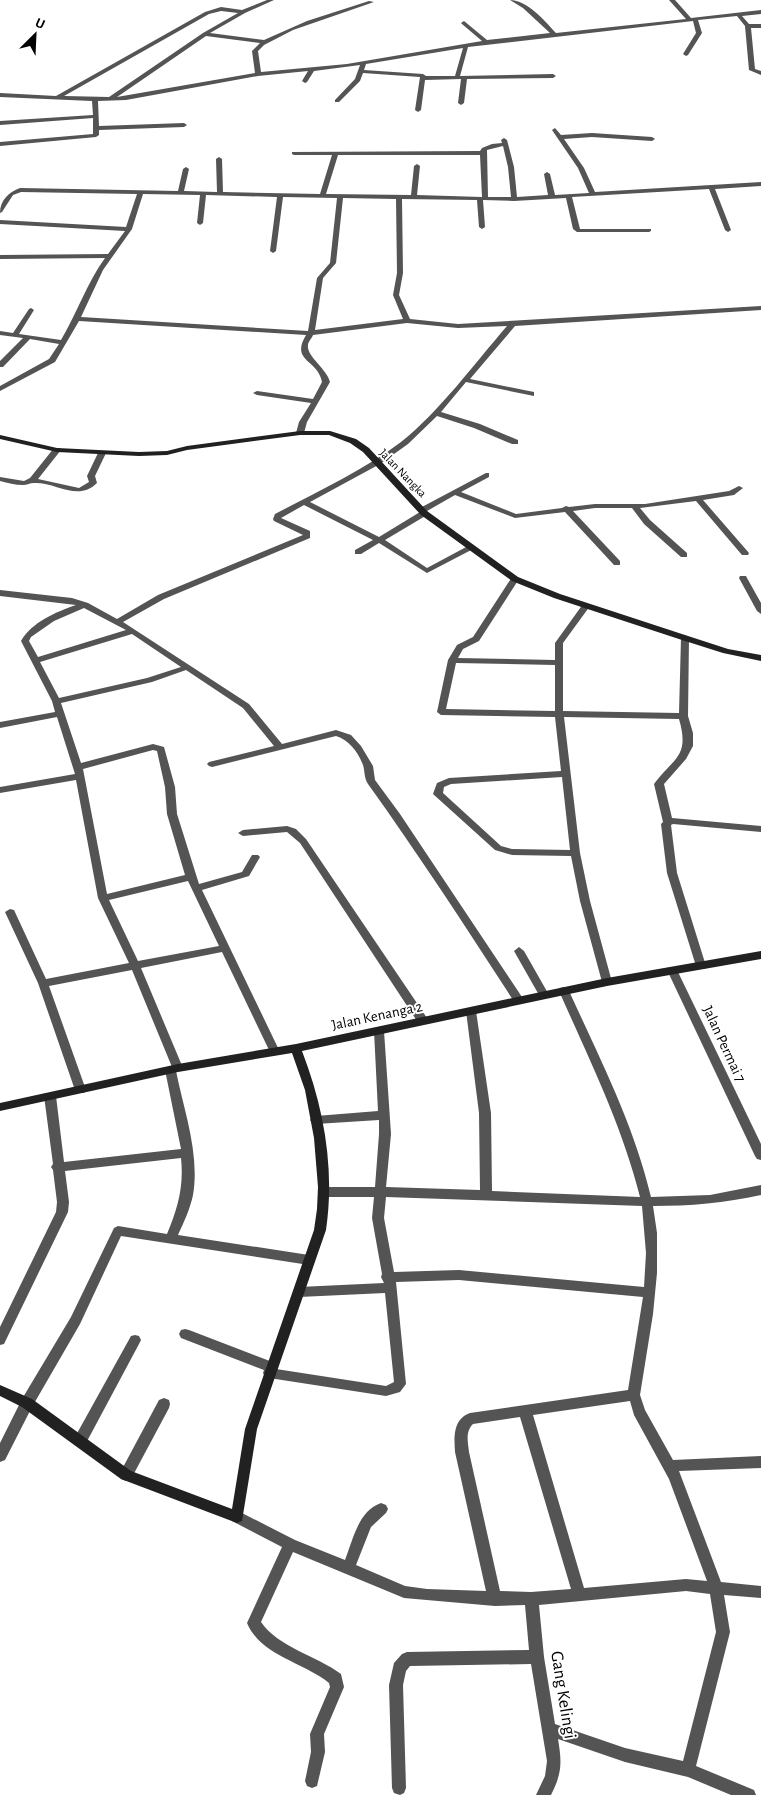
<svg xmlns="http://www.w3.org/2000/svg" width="761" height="1795" viewBox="0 0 761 1795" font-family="'Alegreya Sans',sans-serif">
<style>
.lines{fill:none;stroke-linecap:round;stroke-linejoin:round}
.street{fill:#545454;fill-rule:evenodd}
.secondary{fill:#212121;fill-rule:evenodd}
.labels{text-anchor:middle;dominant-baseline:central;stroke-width:4;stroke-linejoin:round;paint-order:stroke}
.far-street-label{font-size:12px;fill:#000;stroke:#fff}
.street-label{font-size:15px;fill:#000;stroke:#fff}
.near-street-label{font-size:18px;fill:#000;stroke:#fff}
</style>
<rect width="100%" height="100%" fill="#fff"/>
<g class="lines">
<g class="street">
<path d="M 267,0 L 274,0 L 245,13 L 210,33 L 264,40 L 307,21 L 369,1 L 374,2 L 293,30 L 264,45 L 258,51 L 261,72 L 347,64 L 482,41 L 462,24 L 461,23 L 464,21 L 487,40 L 550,33 L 523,8 L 510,0 C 527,0 545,21 556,33 L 686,19 L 669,0 L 675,0 L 691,18 L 761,10 L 761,14 L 742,16 L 749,24 L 761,24 L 761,28 L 751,28 L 755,69 L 761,71 L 761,75 L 749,70 L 745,26 L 737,16 L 698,20 L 702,33 L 688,55 L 686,56 L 683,54 L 696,33 L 693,21 L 468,47 L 460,76 L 553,74 L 556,76 L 553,78 L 467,79 L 464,103 L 461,105 L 458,103 L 461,79 L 425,80 L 421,110 L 418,112 L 415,110 L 420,77 L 363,73 L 360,81 L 339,102 L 335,102 L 335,100 L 355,79 L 360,65 L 314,71 L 307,82 L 305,83 L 302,81 L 308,71 L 258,76 L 126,100 L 98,101 L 99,126 L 184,123 L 187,125 L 184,127 L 99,130 L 99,135 L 96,137 L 0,146 L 0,142 L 93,134 L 93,118 L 0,125 L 0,121 L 93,115 L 92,101 L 0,97 L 0,93 L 56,96 L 205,12 L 221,7 L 242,10 ZM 221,11 L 238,13 L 203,33 L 109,97 L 64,96 L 209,14 ZM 206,36 L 260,43 L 252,51 L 255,73 L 117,97 ZM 463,48 L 455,76 L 426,76 L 423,74 L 364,70 L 366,64 Z"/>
<path d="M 555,128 L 561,135 L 592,133 L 652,137 L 655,139 L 652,141 L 592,137 L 564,139 L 584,168 L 595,192 L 761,182 L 761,186 L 715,189 L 731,230 L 728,232 L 725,230 L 709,189 L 572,197 L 580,229 L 651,229 L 651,231 L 649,232 L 577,232 L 573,229 L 566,198 L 514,201 L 483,200 L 485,227 L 482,229 L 479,227 L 477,200 L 402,199 L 403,273 L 399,295 L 410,319 L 458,324 L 761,306 L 761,310 L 515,326 L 470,379 L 534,392 L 534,396 L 466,382 L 441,412 L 480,424 L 518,440 L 518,444 L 512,444 L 474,428 L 437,416 L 408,444 L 380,464 L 310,502 L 379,537 L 420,512 L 419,510 L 420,508 L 486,473 L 489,473 L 489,477 L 461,492 L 516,514 L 562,508 L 566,506 L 569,507 L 595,504 L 645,504 L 729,491 L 739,486 L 743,488 L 734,495 L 703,500 L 749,553 L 748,555 L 742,555 L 696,501 L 640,508 L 650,520 L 687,553 L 687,557 L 681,557 L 644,524 L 632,508 L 595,508 L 573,511 L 620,561 L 620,565 L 614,565 L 565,512 L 515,518 L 455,495 L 427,511 L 428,513 L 427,515 L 385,540 L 427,568 L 468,546 L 471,546 L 475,548 L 427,573 L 379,543 L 361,554 L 355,554 L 355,550 L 373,540 L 304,505 L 281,518 L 310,531 L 310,538 L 164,599 L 123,622 L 249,704 L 282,744 L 336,730 L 351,735 L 361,746 L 373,766 L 375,780 L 400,814 L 524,1000 L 523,1003 L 515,1003 C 467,929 419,855 368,784 C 364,778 365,772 363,765 C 358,752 349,740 336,736 L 212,767 L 209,766 L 207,764 L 209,762 L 274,746 L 243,708 L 186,670 L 152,682 L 61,703 L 81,763 L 153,744 L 164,747 L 175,787 L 177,814 L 199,884 L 242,872 L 252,855 L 258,855 L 260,857 L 249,876 L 202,890 L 280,1052 L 279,1055 L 271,1055 L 270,1052 L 222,952 L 141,968 L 183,1068 L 182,1071 L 176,1071 C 184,1111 200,1154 193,1195 C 190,1209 184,1222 178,1235 L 309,1255 L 313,1257 L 315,1260 L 313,1263 L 309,1265 L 121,1236 L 80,1324 L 32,1407 L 5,1460 L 0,1462 L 0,1443 L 22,1399 L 71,1317 L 114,1228 L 118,1226 L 167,1234 C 178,1208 184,1186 181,1158 L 65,1171 L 69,1202 L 68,1212 L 4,1344 L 0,1345 L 0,1327 L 56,1212 L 57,1202 L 53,1170 L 51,1167 L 53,1164 L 44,1096 L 46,1093 L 54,1093 L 56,1096 L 64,1162 L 181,1149 L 165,1070 L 166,1067 L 172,1067 L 132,970 L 49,986 L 86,1090 L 84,1093 L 76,1093 L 38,983 L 5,912 L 10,909 L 14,910 L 46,979 L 129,963 L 98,898 L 76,780 L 0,793 L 0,787 L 75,774 L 57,717 L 0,728 L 0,722 L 55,712 L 52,701 L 21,641 C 32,622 56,612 76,605 L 0,596 L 0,590 L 72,598 L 88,603 L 117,619 L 158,595 L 303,535 L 274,521 L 273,519 L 275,514 C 317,492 362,471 401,442 C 439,412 475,363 507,326 L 458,328 L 407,323 L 313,335 C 312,338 308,342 308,345 C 306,356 327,369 330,382 L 307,422 L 304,433 L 300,435 L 296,433 L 299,422 L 311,403 L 257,395 L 253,393 L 257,391 L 313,399 L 322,382 C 318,359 290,362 306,335 L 79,321 L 55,362 L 0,391 L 0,386 L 49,359 L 59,344 L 30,339 L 3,367 L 0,367 L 0,361 L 23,338 L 0,335 L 0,331 L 13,333 L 29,309 L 31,308 L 34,310 L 19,334 L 61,340 C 77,313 87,283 105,258 L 0,259 L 0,255 L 108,254 L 125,231 L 0,224 L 0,220 L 126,227 L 137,194 L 21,192 L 13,195 L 2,212 L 0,213 C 0,200 9,192 20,188 L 178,191 L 183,169 L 186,167 L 189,169 L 184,191 L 217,192 L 216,159 L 219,157 L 222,159 L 223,192 L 320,194 L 332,155 L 294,155 L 292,154 L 292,152 L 480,151 L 482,148 L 492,144 L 502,143 L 501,140 L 504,138 L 507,140 L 514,167 L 517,197 L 548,195 L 544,174 L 547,172 L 550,174 L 555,195 L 589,193 L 578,168 L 552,130 ZM 503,146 L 508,167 L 511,197 L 488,197 L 487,150 ZM 338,155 L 480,155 L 482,197 L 417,195 L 420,166 L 417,164 L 414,166 L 411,195 L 326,194 ZM 143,194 L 200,195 L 197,223 L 200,225 L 203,223 L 206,195 L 277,197 L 270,251 L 273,253 L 276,251 L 283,197 L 337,198 L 330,263 L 317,278 L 308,331 L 81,317 L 103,270 L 132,229 ZM 343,198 L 396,199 L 397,273 L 393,295 L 403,319 L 315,330 L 323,278 L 336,263 ZM 84,608 L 126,630 L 38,657 L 29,641 L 31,637 L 54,621 ZM 132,634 L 181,667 L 147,678 L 59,698 L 40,662 ZM 153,750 L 157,751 L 165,787 L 167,814 L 185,875 L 107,894 L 83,769 ZM 188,881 L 219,946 L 138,961 L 109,900 Z"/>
<path d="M 54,448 L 60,448 L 61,450 L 38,479 L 79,488 L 89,482 L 87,476 L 98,453 L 102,451 L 106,453 L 95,476 L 97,483 C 78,502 56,482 34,483 C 30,483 27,485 23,485 C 15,485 8,483 0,481 L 0,477 L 24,481 L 30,478 Z"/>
<polygon points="740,576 746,576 747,578 761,603 761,614 757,611 739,578"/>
<path d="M 512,577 L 518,577 L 519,579 L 479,641 L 463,649 L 458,658 L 555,660 L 555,643 L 583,604 L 589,604 L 590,606 L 563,643 L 563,711 L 679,713 L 681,638 L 685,635 L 689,638 L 688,716 L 693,733 L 693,746 L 686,759 L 664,784 L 672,818 L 761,826 L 761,832 L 673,824 L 671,825 L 677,873 L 706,966 L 705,969 L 697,969 L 696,966 L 667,873 L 661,824 L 663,822 L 654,784 C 674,757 690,757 679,719 L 564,717 L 580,853 L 590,901 L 612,982 L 611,985 L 603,985 L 602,982 L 580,901 L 571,856 L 512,855 L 495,850 L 433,794 L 437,783 L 449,778 L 561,771 L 555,717 L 441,715 L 437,712 L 448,660 L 457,645 L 473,637 ZM 456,663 L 555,665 L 555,711 L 446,709 ZM 562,777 L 570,850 L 512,849 L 501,846 L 443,793 L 444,787 L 451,784 Z"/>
<polygon points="287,826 296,829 306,839 427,1018 428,1021 427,1024 419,1024 300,843 287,832 243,836 238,833 243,830"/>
<polygon points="519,947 524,951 549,995 548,998 540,998 539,995 514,951"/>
<polygon points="673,968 678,972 761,1144 761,1160 757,1159 755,1156 668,972"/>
<path d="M 564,987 L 568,988 L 569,991 C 600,1059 634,1125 651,1197 L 710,1195 L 761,1185 L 761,1195 C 725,1203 690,1206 653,1206 L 657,1233 L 657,1273 L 653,1314 L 640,1395 L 645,1410 L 673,1460 L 761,1456 L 761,1468 L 679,1471 L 721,1582 L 761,1586 L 761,1598 L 724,1595 L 730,1632 L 696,1766 L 754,1790 L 756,1795 L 731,1795 L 688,1777 L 625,1762 L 558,1739 C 562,1763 562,1773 551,1795 L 536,1795 L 545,1776 L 547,1761 L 531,1664 L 410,1666 L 406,1671 L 403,1685 L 406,1788 L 404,1793 L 400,1795 L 394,1793 L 392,1788 L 389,1685 L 394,1663 L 402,1654 L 407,1652 L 529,1650 L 525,1605 L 495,1606 L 404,1598 L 293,1552 L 261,1622 C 278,1647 317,1656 341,1674 L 344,1687 L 324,1734 L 325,1752 L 317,1786 L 312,1788 L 307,1786 L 305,1781 L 311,1752 L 310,1734 L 330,1687 L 329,1683 C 303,1662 261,1656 247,1623 L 282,1547 L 232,1521 L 230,1517 L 232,1513 L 237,1511 L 242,1513 L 295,1540 L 345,1560 C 353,1540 358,1511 381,1503 L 386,1505 L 388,1509 L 386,1513 L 371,1527 L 356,1565 L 405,1586 L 427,1589 L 486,1591 L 455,1452 C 454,1437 453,1419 470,1413 L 628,1390 L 643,1297 L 459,1280 L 396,1282 L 406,1384 L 400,1392 L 386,1396 L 269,1378 L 265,1377 L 263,1373 L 264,1370 L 181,1338 L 179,1334 L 181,1330 L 185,1329 L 189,1330 L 275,1363 L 276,1369 L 386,1386 L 394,1382 L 385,1293 L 299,1297 L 295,1296 L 293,1292 L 295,1288 L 299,1287 L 384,1283 L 381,1277 L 382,1274 L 372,1218 L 374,1197 L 325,1197 L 321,1195 L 319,1192 L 321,1189 L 325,1187 L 375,1187 L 379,1134 L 379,1120 L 316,1124 L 312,1123 L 310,1120 L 312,1117 L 316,1116 L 378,1111 L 374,1031 L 375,1028 L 383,1028 L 384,1031 L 391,1134 L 386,1187 L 480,1190 L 479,1113 L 466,1011 L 467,1008 L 475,1008 L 476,1011 L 491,1113 L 492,1191 L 640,1197 C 622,1125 589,1059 559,991 L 560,988 ZM 386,1197 L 642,1206 L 646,1253 L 644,1287 L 459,1270 L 394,1272 L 384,1218 ZM 630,1401 L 634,1415 L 669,1479 L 707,1581 L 686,1579 L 584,1588 L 533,1415 ZM 520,1417 L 571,1589 L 531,1592 L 500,1591 L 469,1452 C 468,1442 465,1432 473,1424 ZM 686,1591 L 710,1594 L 716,1632 L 683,1761 L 625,1748 L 555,1724 L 544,1657 L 539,1605 Z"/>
<polygon points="135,1335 139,1336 141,1340 139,1344 85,1445 80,1447 75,1445 74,1441 75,1437 131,1336"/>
<polygon points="164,1398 169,1400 170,1404 169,1408 131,1479 126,1481 121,1479 119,1475 121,1471 159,1400"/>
</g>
<g class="secondary">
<polygon points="300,431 330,431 356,439 369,448 427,511 518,577 560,594 688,636 728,649 761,655 761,661 723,653 682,640 554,598 512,581 421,515 363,452 350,443 329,435 300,435 187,450 167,455 139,456 57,452 0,439 0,435 57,448 139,452 167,451 187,446"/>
<path d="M 761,951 L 761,959 L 607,986 L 302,1051 C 324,1108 335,1169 326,1230 L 257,1429 L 242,1521 L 237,1523 L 121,1479 L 22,1407 L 0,1396 L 0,1385 L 32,1399 L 131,1471 L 232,1509 L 245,1429 L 314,1230 L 317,1209 L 318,1187 L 314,1138 L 305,1090 L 292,1053 L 178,1072 L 0,1111 L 0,1103 L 178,1064 L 296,1044 L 607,978 Z"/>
</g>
</g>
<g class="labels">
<g class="far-street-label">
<text transform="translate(403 473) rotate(46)">Jalan Nangka</text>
</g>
<g class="street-label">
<text transform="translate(377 1016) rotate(-12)">Jalan Kenanga 2</text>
<text transform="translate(724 1044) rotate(65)">Jalan Permai 7</text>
</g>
<g class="near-street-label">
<text transform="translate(563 1695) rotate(81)">Gang Kelingi</text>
</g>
</g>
<g transform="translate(35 35) rotate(24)" stroke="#ffffff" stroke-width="4" paint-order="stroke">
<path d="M0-4L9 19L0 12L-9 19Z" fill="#000000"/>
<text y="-8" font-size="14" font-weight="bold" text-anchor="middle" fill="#000000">U</text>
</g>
</svg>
